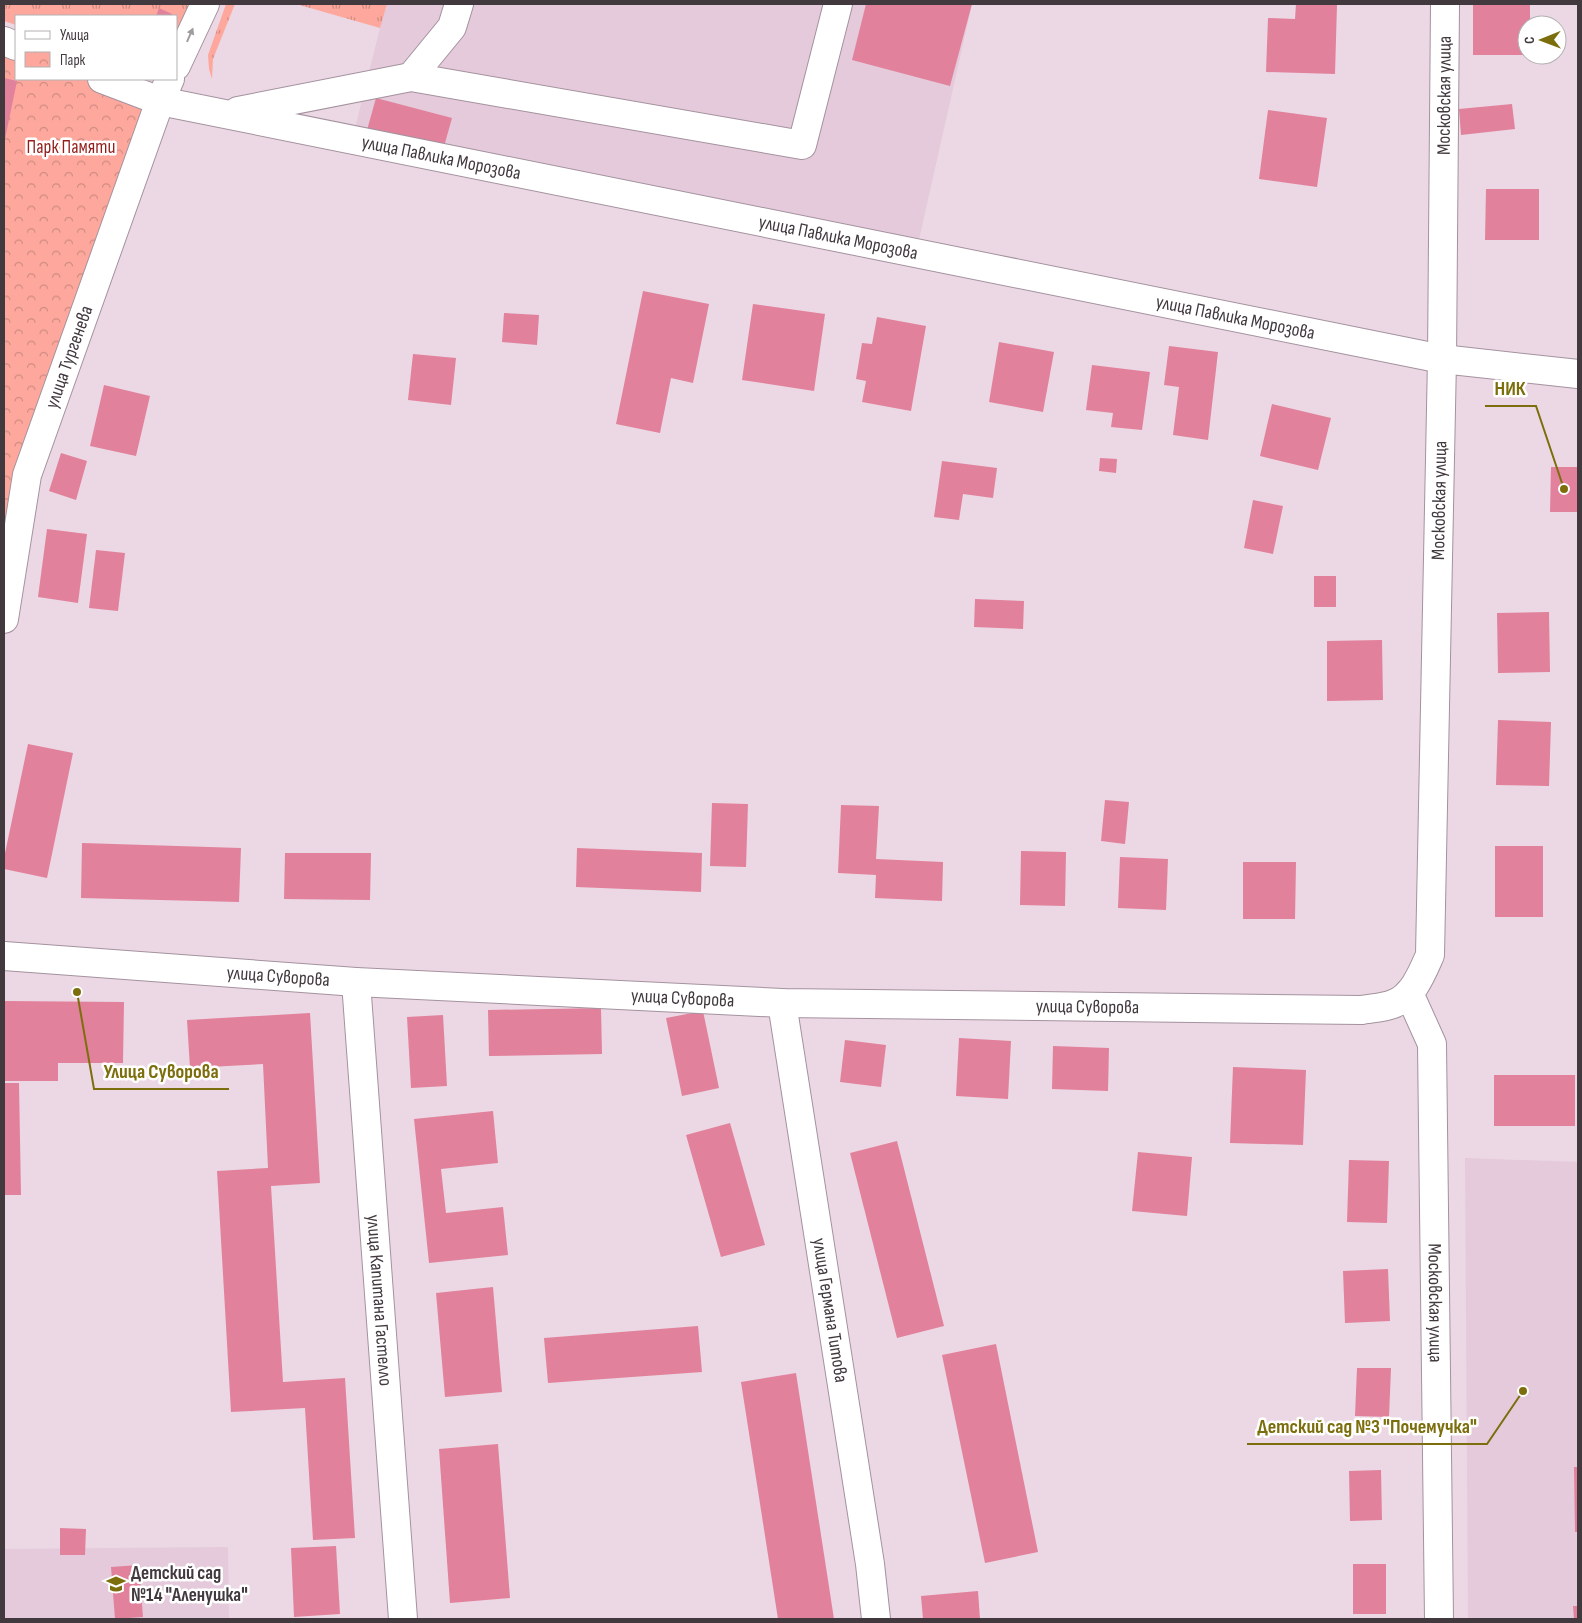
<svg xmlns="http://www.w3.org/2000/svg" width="1582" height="1623" viewBox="0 0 1582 1623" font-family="'Sofia Sans Condensed',sans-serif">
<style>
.built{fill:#e4cada}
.grass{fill:url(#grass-tufts)}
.park{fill:url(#park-crowns)}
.building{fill:#e2819b}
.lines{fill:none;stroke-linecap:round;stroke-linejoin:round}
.minor-casing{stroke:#a4929e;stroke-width:30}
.minor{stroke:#fff;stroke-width:28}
.oneway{fill:#a09c9e}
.labels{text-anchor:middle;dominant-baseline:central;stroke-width:5;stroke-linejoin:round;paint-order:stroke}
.street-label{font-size:19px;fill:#41393e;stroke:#fff}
.park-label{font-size:19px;fill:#931f1b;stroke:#fff}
.poi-label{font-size:19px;font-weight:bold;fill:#41393e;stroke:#fff;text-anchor:start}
.leader{fill:none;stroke:#7c6e0c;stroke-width:2}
.callout-dot{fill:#7c6e0c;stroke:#fff;stroke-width:2}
.callout-label{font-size:20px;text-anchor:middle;font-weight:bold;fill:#7c6e0c;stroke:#fff;stroke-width:5;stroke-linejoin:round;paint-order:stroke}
</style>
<defs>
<pattern id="grass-tufts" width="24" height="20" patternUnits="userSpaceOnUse" patternTransform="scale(1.25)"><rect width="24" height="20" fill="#fea89d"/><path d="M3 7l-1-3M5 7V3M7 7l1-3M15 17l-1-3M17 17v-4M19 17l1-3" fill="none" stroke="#cf8a81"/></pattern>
<pattern id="park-crowns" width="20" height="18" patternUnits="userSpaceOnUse" patternTransform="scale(1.25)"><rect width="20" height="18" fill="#fea89d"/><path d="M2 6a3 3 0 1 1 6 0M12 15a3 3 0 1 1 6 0" fill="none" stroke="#cf8a81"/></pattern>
</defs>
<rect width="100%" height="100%" fill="#ebd8e4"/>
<g class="built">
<polygon points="322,4 972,4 916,253 352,140 380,28"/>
<polygon points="1465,1158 1578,1162 1578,1619 1468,1619"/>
<polygon points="228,1547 229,1619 4,1619 4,1549"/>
</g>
<g class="grass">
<polygon points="4,4 187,4 189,9 176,41 176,16 16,16 16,25 4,21"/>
<polygon points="226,4 235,4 213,59 212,79 209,69 208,55"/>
<polygon points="296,4 387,4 380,28"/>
</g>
<polygon class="park" points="4,41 16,46 16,79 102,79 160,101 27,475 4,619"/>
<g class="building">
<polygon points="866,4 972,4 950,86 852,60"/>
<polygon points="1296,4 1337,5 1335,74 1266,72 1268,18 1295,19"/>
<polygon points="1473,4 1530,4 1530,25 1527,25 1527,55 1473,55"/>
<polygon points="159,8 172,14 171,16 156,16"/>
<polygon points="4,78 17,81 5,139 4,138"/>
<polygon points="376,98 452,118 443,150 367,130"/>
<polygon points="1512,104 1515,129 1461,135 1459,109"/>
<polygon points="1268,110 1327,118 1317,187 1259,179"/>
<polygon points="1486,189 1539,189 1539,240 1485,240"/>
<polygon points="643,291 709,304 693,383 671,378 660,433 616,424"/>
<polygon points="753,304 825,314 814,391 742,380"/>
<polygon points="504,313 539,315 537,345 502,342"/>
<polygon points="877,317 926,326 911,411 862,402 866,381 856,379 862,343 872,344"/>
<polygon points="999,342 1054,352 1043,412 989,402"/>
<polygon points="1169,346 1218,352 1208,440 1173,435 1179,387 1164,385"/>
<polygon points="413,354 456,358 451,405 408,400"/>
<polygon points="1092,365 1150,372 1142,430 1111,427 1113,413 1086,410"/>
<polygon points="104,385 150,396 136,456 90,446"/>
<polygon points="1272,404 1331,418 1318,470 1260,456"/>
<polygon points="61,453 87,461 76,500 49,491"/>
<polygon points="1100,458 1117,459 1116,473 1099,471"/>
<polygon points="942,461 997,468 993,498 963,494 959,520 934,517"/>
<polygon points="1551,467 1578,467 1578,512 1550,512"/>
<polygon points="1253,500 1283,506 1273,554 1244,548"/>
<polygon points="47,529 87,534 78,603 38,597"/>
<polygon points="96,550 125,553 118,611 89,608"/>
<rect x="1314" y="576" width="22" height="31"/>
<polygon points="975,599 1024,601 1023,629 974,627"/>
<polygon points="1549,612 1550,672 1498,673 1497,613"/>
<polygon points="1382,640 1383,700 1327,701 1327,641"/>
<polygon points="1498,720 1551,722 1549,786 1496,785"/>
<polygon points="28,744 73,753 47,878 4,869 4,858"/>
<polygon points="1105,800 1129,802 1125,844 1101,841"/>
<polygon points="712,803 748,804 746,867 710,866"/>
<polygon points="841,805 879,806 876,859 943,862 942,901 875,898 876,875 838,873"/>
<polygon points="82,843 241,848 239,902 81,898"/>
<rect x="1495" y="846" width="48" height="71"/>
<polygon points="577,848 702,853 701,892 576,887"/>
<polygon points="1021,851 1066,852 1065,906 1020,905"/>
<polygon points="285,853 371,853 370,900 284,899"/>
<polygon points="1120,857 1168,859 1166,910 1118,908"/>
<polygon points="1243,862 1296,862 1295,919 1243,919"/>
<polygon points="4,1001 124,1002 123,1063 58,1063 58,1081 4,1081"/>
<polygon points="601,1008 602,1054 489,1056 488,1010"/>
<polygon points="703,1011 719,1088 682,1096 666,1018"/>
<polygon points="310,1013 320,1183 271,1186 283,1382 345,1378 355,1538 313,1540 305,1408 231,1412 217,1171 268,1168 263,1064 190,1068 187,1020"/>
<polygon points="443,1015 447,1086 411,1088 407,1017"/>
<polygon points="959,1038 1011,1041 1008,1099 956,1096"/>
<polygon points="845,1040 886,1045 881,1087 840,1082"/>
<polygon points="1053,1046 1109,1048 1108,1091 1052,1089"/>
<polygon points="1233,1067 1306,1070 1303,1145 1230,1143"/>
<rect x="1494" y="1075" width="81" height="51"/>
<polygon points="4,1083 19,1083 21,1195 4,1195"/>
<polygon points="493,1111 498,1163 441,1169 446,1213 503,1207 508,1255 429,1263 414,1119"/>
<polygon points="730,1123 765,1245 721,1257 686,1135"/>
<polygon points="897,1141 944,1326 897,1338 850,1153"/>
<polygon points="1138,1152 1192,1157 1187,1216 1132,1211"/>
<polygon points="1349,1160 1389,1161 1387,1223 1347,1222"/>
<polygon points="1388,1269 1390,1321 1345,1323 1343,1271"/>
<polygon points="493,1287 502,1392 445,1397 436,1293"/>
<polygon points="698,1326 702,1372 548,1383 544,1338"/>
<polygon points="996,1344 1038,1552 985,1563 942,1355"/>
<polygon points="1357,1368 1391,1368 1389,1417 1355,1416"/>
<polygon points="796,1373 834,1619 778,1619 741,1382"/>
<polygon points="498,1444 510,1598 450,1603 439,1449"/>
<polygon points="1574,1467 1578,1467 1578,1532 1575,1532"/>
<polygon points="1381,1470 1382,1520 1350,1521 1349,1471"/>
<polygon points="60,1528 86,1529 85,1555 60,1555"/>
<polygon points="336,1546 340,1614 294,1617 291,1548"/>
<rect x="1353" y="1564" width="33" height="50"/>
<polygon points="139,1565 143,1617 115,1619 111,1567"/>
<polygon points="978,1591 980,1619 923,1619 921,1596"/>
<polygon points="1573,1606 1578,1606 1578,1619 1574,1619"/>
</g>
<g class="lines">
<g class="minor-casing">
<g id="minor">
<polyline points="4,41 16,46"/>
<polyline points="176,66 205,4"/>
<polyline points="411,77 452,27 459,4"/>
<path id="s1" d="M 102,79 L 160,101 L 1442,359 L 1578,374"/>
<polyline points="238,111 411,77 802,145 838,4"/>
<path id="s2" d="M 4,619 L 27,475 L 160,101 L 170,79"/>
<path id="s3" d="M 4,956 L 356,982 L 782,1003 L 1362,1010 C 1372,1008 1383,1008 1393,1004 C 1413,997 1422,973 1430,955 L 1442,359 L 1445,4"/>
<path id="s4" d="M 356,982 L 403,1619"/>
<path id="s5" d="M 1409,993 L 1432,1044 L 1439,1619"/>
<path id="s6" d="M 782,1003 L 870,1564 L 876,1619"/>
</g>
</g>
<use href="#minor" class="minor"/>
</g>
<defs><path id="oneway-solid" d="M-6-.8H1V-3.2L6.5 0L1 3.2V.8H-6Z" transform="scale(1.25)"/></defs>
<use class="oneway" href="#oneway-solid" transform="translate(190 35) rotate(-66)"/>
<defs>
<g id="school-bare" transform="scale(1.5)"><path d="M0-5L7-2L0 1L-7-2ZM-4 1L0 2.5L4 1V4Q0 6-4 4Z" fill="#7c6e0c" stroke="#fff" stroke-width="2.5" paint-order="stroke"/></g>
</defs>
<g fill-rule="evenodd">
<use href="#school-bare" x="116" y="1584"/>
</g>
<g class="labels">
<g class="street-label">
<text stroke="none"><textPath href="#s3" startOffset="2314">Московская улица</textPath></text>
<text stroke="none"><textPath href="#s1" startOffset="349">улица Павлика Морозова</textPath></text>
<text stroke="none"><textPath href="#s1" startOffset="754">улица Павлика Морозова</textPath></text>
<text stroke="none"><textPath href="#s1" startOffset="1159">улица Павлика Морозова</textPath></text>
<text stroke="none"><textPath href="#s2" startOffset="271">улица Тургенева</textPath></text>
<text stroke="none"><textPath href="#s3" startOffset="1909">Московская улица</textPath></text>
<text stroke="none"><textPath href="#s3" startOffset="275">улица Суворова</textPath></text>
<text stroke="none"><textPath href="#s3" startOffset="680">улица Суворова</textPath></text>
<text stroke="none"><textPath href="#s3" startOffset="1085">улица Суворова</textPath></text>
<text stroke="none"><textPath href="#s4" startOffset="319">улица Капитана Гастелло</textPath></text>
<text stroke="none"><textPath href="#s5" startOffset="315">Московская улица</textPath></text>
<text stroke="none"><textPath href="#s6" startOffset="311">улица Германа Титова</textPath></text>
</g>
<g class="park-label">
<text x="71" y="147">Парк Памяти</text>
</g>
<g class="poi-label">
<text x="131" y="1573">Детский сад<tspan x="131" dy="22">№14 "Аленушка"</tspan></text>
</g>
</g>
<path class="leader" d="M1564 489L1536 406H1485M77 992L94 1089H229M1523 1391L1487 1444H1247"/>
<g class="callout-dot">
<circle cx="1564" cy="489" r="5"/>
<circle cx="77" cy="992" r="5"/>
<circle cx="1523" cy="1391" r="5"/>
</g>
<g class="callout-label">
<text x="1510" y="395">НИК</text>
<text x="161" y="1078">Улица Суворова</text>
<text x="1367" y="1433">Детский сад №3 "Почемучка"</text>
</g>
<rect width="1582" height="1623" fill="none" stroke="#41393e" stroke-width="10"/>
<rect x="15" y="15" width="162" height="65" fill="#ffffff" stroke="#b3b0b2"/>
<rect x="25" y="31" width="25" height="8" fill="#ffffff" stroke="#b3b0b2"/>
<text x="60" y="40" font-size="15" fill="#41393e">Улица</text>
<rect x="25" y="52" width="25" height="15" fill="url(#park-crowns)" stroke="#b3b0b2"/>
<text x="60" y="65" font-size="15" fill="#41393e">Парк</text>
<g transform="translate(1542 40) rotate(269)"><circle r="24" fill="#ffffff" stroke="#b3b0b2"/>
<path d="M0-4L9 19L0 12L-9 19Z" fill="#7c6e0c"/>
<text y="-8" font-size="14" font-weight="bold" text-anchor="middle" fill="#41393e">С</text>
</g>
</svg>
